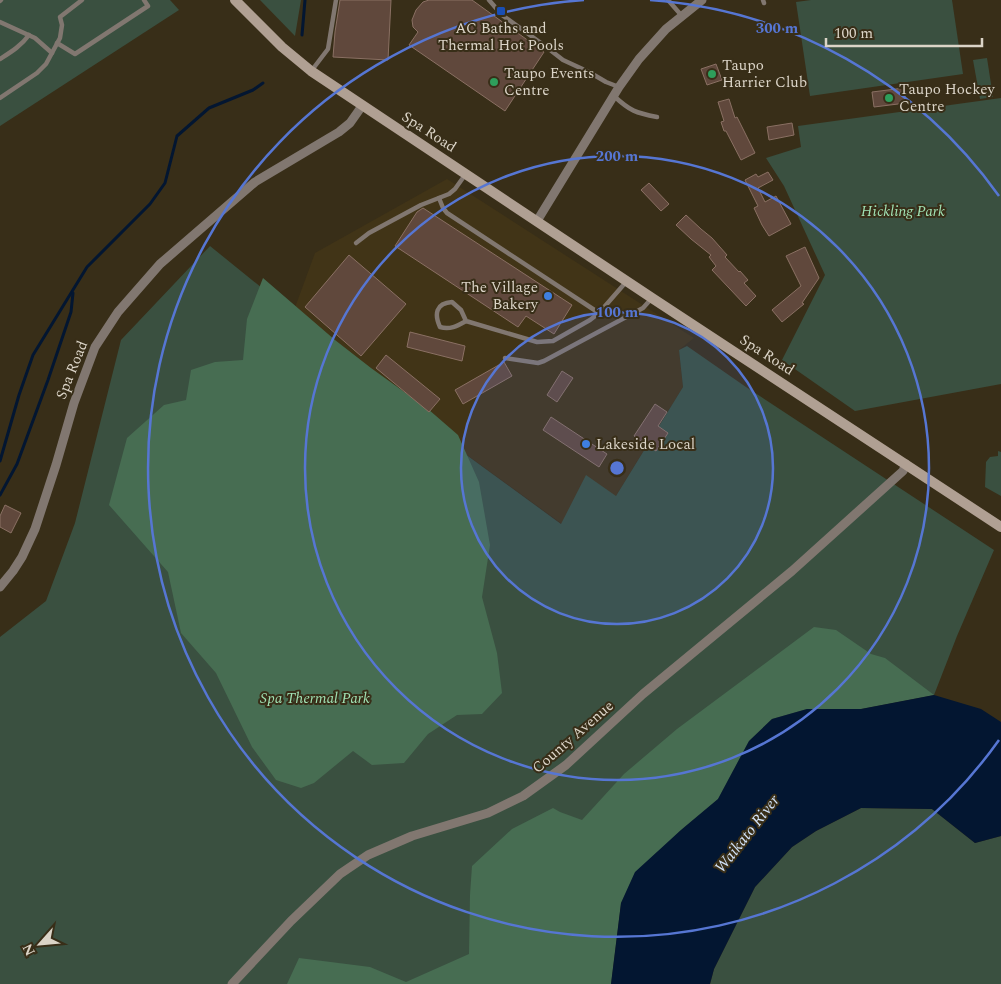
<svg xmlns="http://www.w3.org/2000/svg" width="1001" height="984" viewBox="0 0 1001 984" font-family="Spectral,serif">
<style>
.built{fill:#413417}
.green{fill:#3a5040}
.forest{fill:#476d52}
.water{fill:#031631}
.lines{fill:none;stroke-linecap:round;stroke-linejoin:round}
.stream{stroke:#031631;stroke-width:3}
.building{fill:#60483c;stroke:#8a7063}
.lane{stroke:#817770;stroke-width:4.5}
.street{stroke:#817770;stroke-width:9}
.secondary{stroke:#b0a093;stroke-width:10}
.ring{fill:none;stroke:#5676d3;stroke-width:2.5}
.transit-dot{fill:#1a4fb4;stroke:#382e18;stroke-width:2}
.leisure-dot{fill:#2e9e5b;stroke:#382e18;stroke-width:2}
.shop-dot{fill:#3f7fe0;stroke:#382e18;stroke-width:2}
.labels{text-anchor:middle;dominant-baseline:central;stroke-width:4;stroke-linejoin:round;paint-order:stroke}
.poi-label{font-size:15px;fill:#dbd4c7;stroke:#382e18;text-anchor:start}
.street-label{font-size:15px;fill:#dbd4c7;stroke:#382e18}
.park-label{font-size:15px;font-style:italic;fill:#a0e1b3;stroke:#382e18}
.water-label{font-size:16px;font-style:italic;fill:#d3e4fb;stroke:#382e18}
.centre{fill:#5676d3;stroke:#382e18;stroke-width:2.5}
.ring-label{font-size:15px;text-anchor:middle;font-weight:bold;fill:#5676d3;stroke:#382e18;stroke-width:4;stroke-linejoin:round;paint-order:stroke}
</style>
<rect width="100%" height="100%" fill="#382e18"/>
<polygon class="built" points="447,179 694,338 679,350 683,387 616,496 562,524 424,424 293,313 315,253"/>
<g class="green">
<polygon points="0,0 170,0 179,10 0,126"/>
<polygon points="260,0 301,0 295,36"/>
<polygon points="811,0 952,0 963,74 810,96 796,2"/>
<polygon points="987,58 993,97 980,99 973,60"/>
<polygon points="1001,98 1001,384 855,411 782,360 825,275 784,186 766,158 801,147 798,126"/>
<polygon points="210,246 293,313 424,424 561,524 586,475 616,496 683,387 679,350 687,346 746,387 994,550 957,636 934,695 861,709 621,903 611,984 0,984 0,637 46,601 75,523 121,340"/>
<polygon points="998,451 1001,452 1001,496 985,487 986,462 990,457 998,456"/>
<polygon points="861,808 932,809 975,843 1001,836 1001,984 710,984 714,969 755,887 792,847 816,831"/>
</g>
<g class="forest">
<polygon points="263,278 335,340 371,368 428,409 458,435 479,482 490,545 482,597 497,653 502,693 482,714 457,715 428,734 404,763 372,765 353,751 314,783 301,788 276,780 252,747 216,673 181,633 168,572 109,505 127,438 164,405 186,400 191,370 215,362 243,360 247,319"/>
<polygon points="814,627 836,630 871,654 885,658 934,695 861,709 807,709 772,719 749,741 718,799 681,830 635,873 621,903 611,984 287,984 299,958 370,967 406,982 469,954 470,895 472,866 512,829 553,808 560,812 582,820 624,774 677,729"/>
</g>
<polygon class="water" points="934,695 981,709 1001,722 1001,836 975,843 932,809 861,808 816,831 792,847 755,887 714,969 710,984 611,984 621,903 635,872 681,830 718,799 749,741 772,719 807,709 861,709"/>
<g class="lines">
<g class="stream">
<polyline points="302,35 305,0"/>
<polyline points="0,461 19,395 33,355 87,267 150,204 165,183 177,136 209,108 253,90 263,83"/>
<polyline points="0,495 17,464 48,380 71,312 73,293"/>
</g>
</g>
<g class="building">
<polygon points="340,0 391,0 388,60 333,57 335,32"/>
<polygon points="429,0 472,0 544,52 505,111 409,45 418,32 413,27 412,20 416,10 423,2"/>
<polygon points="716,64 722,80 707,85 701,69"/>
<polygon points="904,88 906,103 874,107 872,92"/>
<polygon points="729,99 735,118 737,117 755,153 741,160 726,131 724,131 721,122 724,121 718,102"/>
<polygon points="792,123 794,135 769,140 767,127"/>
<polygon points="768,172 773,180 758,188 765,202 776,196 791,224 769,236 762,225 754,208 758,206 745,180 756,174 758,177"/>
<polygon points="649,183 669,204 661,211 641,190"/>
<polygon points="423,208 572,305 554,334 526,316 518,327 395,246 417,212"/>
<polygon points="686,215 701,229 712,238 727,255 725,257 739,272 740,271 748,280 744,283 756,296 746,306 712,270 716,266 709,257 711,255 691,239 676,225"/>
<polygon points="805,247 819,278 802,303 804,304 782,322 772,310 801,286 786,256"/>
<polygon points="349,255 406,304 361,356 305,307"/>
<polygon points="410,332 465,346 462,361 407,347"/>
<polygon points="386,355 440,399 429,412 376,368"/>
<polygon points="504,362 512,376 463,404 455,390"/>
<polygon points="562,371 573,378 557,402 547,395"/>
<polygon points="655,404 667,412 658,426 668,433 656,451 634,436"/>
<polygon points="551,417 607,454 599,467 543,430"/>
<polygon points="5,505 21,513 11,533 0,527 0,516"/>
</g>
<g class="lines">
<g class="lane">
<polyline points="489,0 502,15 545,46 563,60 589,72 606,82 619,87"/>
<polyline points="668,0 682,16"/>
<polyline points="763,0 764,3"/>
<polyline points="0,1 1,0"/>
<polyline points="0,22 35,38 52,53"/>
<polyline points="57,43 75,54 148,6 144,0"/>
<path d="M 0,59 C 11,52 21,46 29,35"/>
<polyline points="312,70 328,49 336,0"/>
<path d="M 614,96 C 630,111 636,113 657,117"/>
<polyline points="0,98 37,73 46,64 60,38 62,25 60,17 82,0"/>
<polyline points="439,198 443,208 447,213 599,313"/>
<polyline points="356,243 369,233 421,205 449,194 455,189 465,175"/>
<path d="M 466,321 L 461,310 L 452,302 C 436,303 434,314 440,327 C 450,330 457,326 466,321 L 537,342 L 553,341 L 590,320 L 599,313 L 626,282"/>
<polyline points="505,358 538,363 544,361 643,308 652,298"/>
</g>
<g class="street">
<polyline points="537,221 619,87 639,59 666,29 702,0"/>
<polyline points="0,587 13,571 22,557 35,529 56,465 74,403 95,347 118,312 160,264 255,182 339,132 350,123 362,106"/>
<polyline points="232,984 291,921 340,874 368,855 412,836 488,813 523,796 566,765 643,694 792,571 903,471 906,464"/>
</g>
<polyline class="secondary" points="235,0 282,47 311,71 652,298 1001,527"/>
</g>
<circle cx="617" cy="468" r="156" fill="#5676d3" fill-opacity=".12"/>
<g class="ring">
<circle cx="617" cy="468" r="156"/>
<circle cx="617" cy="468" r="312"/>
<path d="M999 740A469 469 0 1 1 584 0M650 0A469 469 0 0 1 999 196"/>
</g>
<rect class="transit-dot" x="496" y="6" width="10" height="10" rx="2.5"/>
<g class="leisure-dot">
<circle cx="712" cy="74" r="5"/>
<circle cx="494" cy="82" r="5"/>
<circle cx="889" cy="98" r="5"/>
</g>
<g class="shop-dot">
<circle cx="548" cy="296" r="5"/>
<circle cx="586" cy="444" r="5"/>
</g>
<g class="labels">
<g class="poi-label">
<text x="501" y="28" text-anchor="middle">AC Baths and<tspan x="501" dy="17">Thermal Hot Pools</tspan></text>
<text x="722" y="65">Taupo<tspan x="722" dy="17">Harrier Club</tspan></text>
<text x="504" y="73">Taupo Events<tspan x="504" dy="17">Centre</tspan></text>
<text x="899" y="89">Taupo Hockey<tspan x="899" dy="17">Centre</tspan></text>
<text x="538" y="287" text-anchor="end">The Village<tspan x="538" dy="17">Bakery</tspan></text>
<text x="596" y="444">Lakeside Local</text>
</g>
<g class="street-label">
<text transform="translate(429 132) rotate(33)">Spa Road</text>
<text transform="translate(767 355) rotate(33)">Spa Road</text>
<text transform="translate(72 370) rotate(-68)">Spa Road</text>
<text transform="translate(573 737) rotate(-41)">County Avenue</text>
</g>
<g class="park-label">
<text x="903" y="211">Hickling Park</text>
<text x="315" y="698">Spa Thermal Park</text>
</g>
<g class="water-label">
<text transform="translate(747 834) rotate(-52)">Waikato River</text>
</g>
</g>
<circle cx="617" cy="468" r="8" class="centre"/>
<g class="ring-label">
<text x="777" y="33">300 m</text>
<text x="617" y="161">200 m</text>
<text x="617" y="317">100 m</text>
</g>
<g transform="translate(40 944) rotate(243)" stroke="#382e18" stroke-width="4" paint-order="stroke">
<path d="M0-4L9 19L0 12L-9 19Z" fill="#dbd4c7"/>
<text y="-8" font-size="14" font-weight="bold" text-anchor="middle" fill="#dbd4c7">N</text>
</g>
<path d="M826 38v8h156v-8" fill="none" stroke="#dbd4c7" stroke-width="2.5"/>
<text x="834" y="38" font-size="15" fill="#dbd4c7" stroke="#382e18" stroke-width="4" paint-order="stroke">100 m</text>
</svg>
